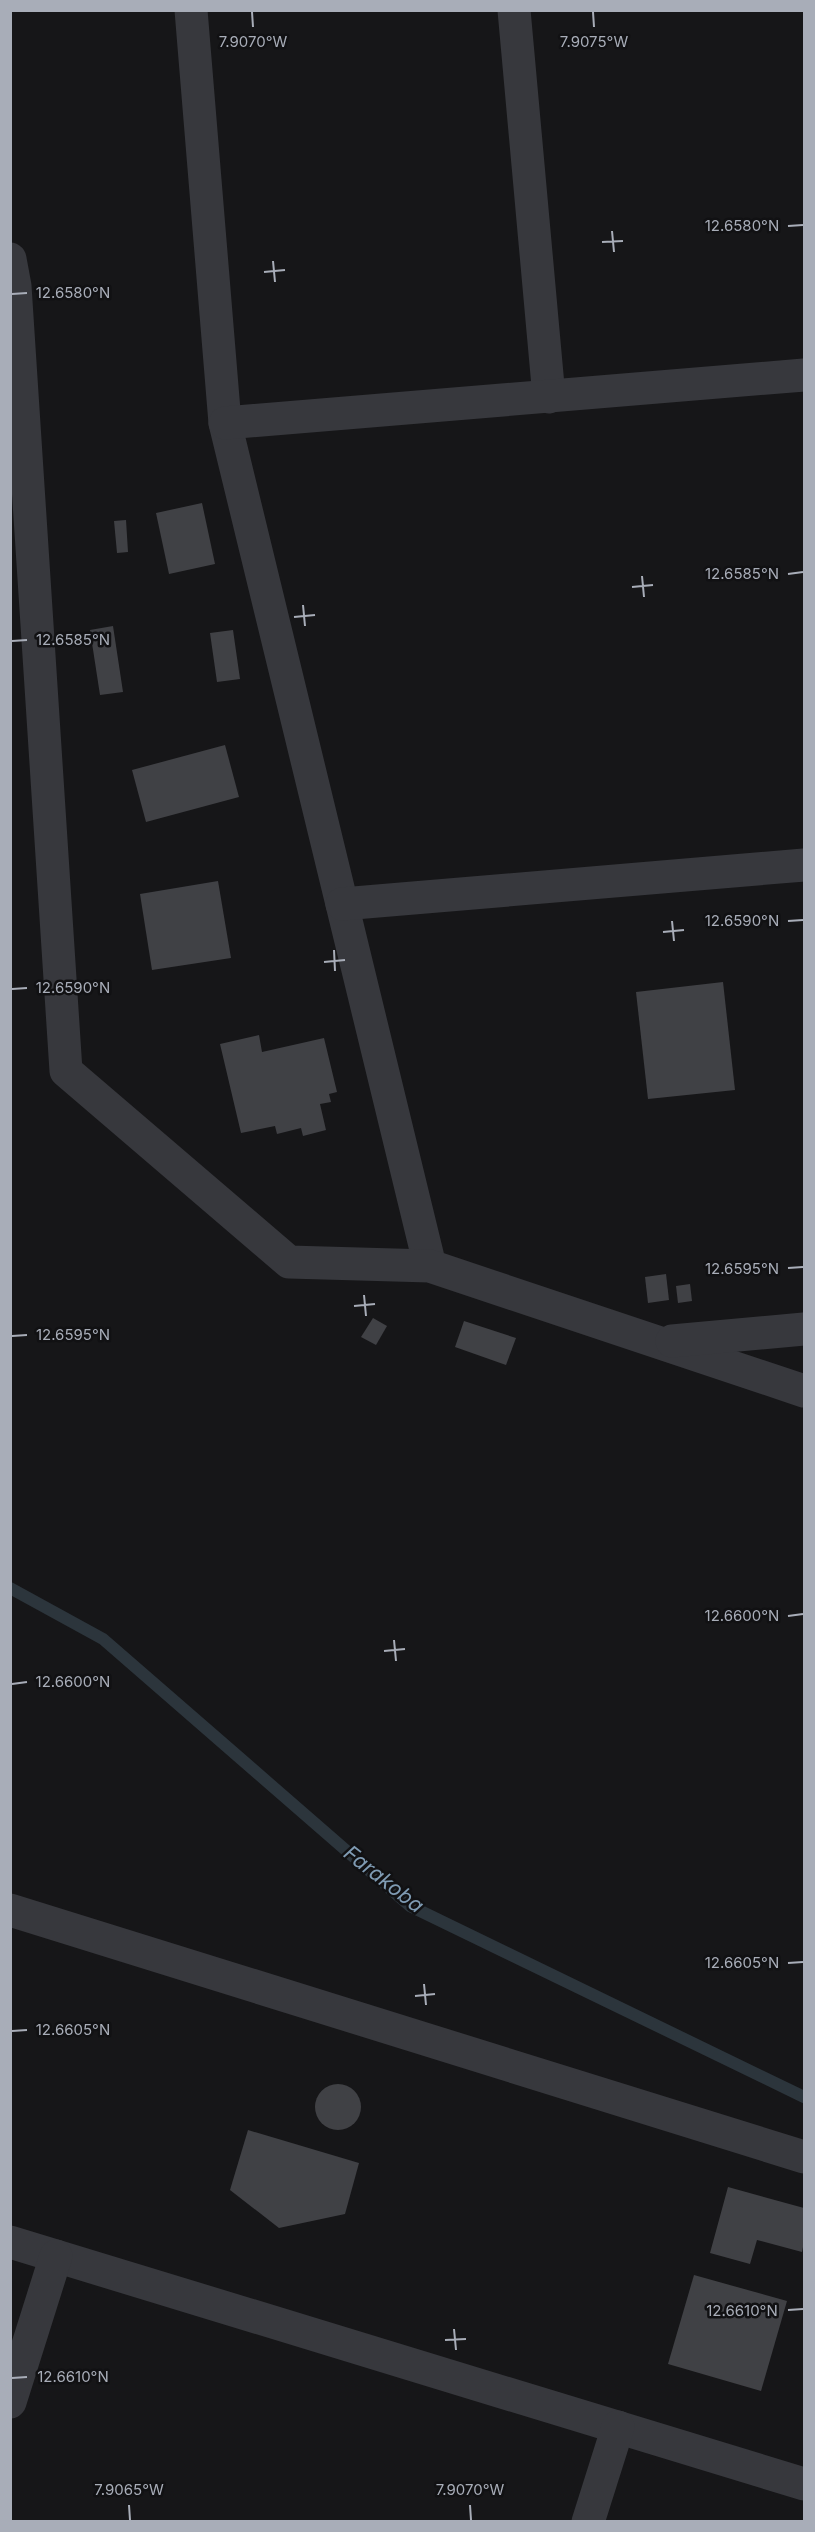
<svg xmlns="http://www.w3.org/2000/svg" width="815" height="2532" viewBox="0 0 815 2532" font-family="Inter,sans-serif">
<style>
.lines{fill:none;stroke-linecap:round;stroke-linejoin:round}
.stream{stroke:#2c353c;stroke-width:12}
.building{fill:#404145}
.minor{stroke:#37383d;stroke-width:33}
.ticks{fill:none;stroke:#a8adb8;stroke-width:2}
.labels{text-anchor:middle;dominant-baseline:central;stroke-width:5;stroke-linejoin:round;paint-order:stroke}
.water-label{font-size:21px;font-style:italic;fill:#7f9bb3;stroke:#111113}
.ticks-label{font-size:15px;text-anchor:middle;fill:#a8adb8;stroke:#111113;stroke-width:5;stroke-linejoin:round;paint-order:stroke}
</style>
<rect width="100%" height="100%" fill="#161618"/>
<g class="lines">
<polyline class="stream" points="10,1588 103,1639 410,1906 804,2097"/>
</g>
<g class="building">
<polygon points="202,503 215,564 169,574 156,513"/>
<polygon points="126,520 128,552 117,553 114,521"/>
<polygon points="113,626 123,692 100,695 90,630"/>
<polygon points="233,630 240,679 217,682 210,633"/>
<polygon points="225,745 239,797 146,822 132,770"/>
<polygon points="218,881 231,958 152,970 140,894"/>
<polygon points="723,982 735,1090 648,1099 636,992"/>
<polygon points="259,1035 262,1052 324,1038 337,1092 329,1094 331,1102 320,1104 326,1130 303,1136 301,1128 277,1134 275,1126 241,1133 220,1044"/>
<polygon points="666,1274 669,1300 648,1303 645,1277"/>
<polygon points="690,1284 692,1301 678,1303 676,1286"/>
<polygon points="373,1318 387,1326 376,1345 361,1337"/>
<polygon points="464,1321 516,1338 506,1365 455,1347"/>
<circle cx="338" cy="2107" r="23"/>
<polygon points="248,2130 359,2163 345,2214 279,2228 230,2190"/>
<polygon points="728,2187 804,2208 804,2242 802,2252 757,2240 750,2264 710,2253"/>
<polygon points="694,2275 787,2301 761,2391 668,2364"/>
</g>
<g class="lines">
<g class="minor">
<polyline points="191,10 225,423 430,1266"/>
<polyline points="514,10 549,397"/>
<polyline points="10,259 15,286 66,1071 289,1262 430,1266 804,1391"/>
<polyline points="225,423 804,375"/>
<polyline points="342,904 804,865"/>
<polyline points="672,1341 804,1329"/>
<polyline points="10,1910 804,2157"/>
<polyline points="10,2242 804,2484"/>
<polyline points="10,2402 56,2256"/>
<polyline points="588,2522 618,2427"/>
</g>
</g>
<path class="ticks" d="M 252,12 L 253,27M 593,12 L 594,27M 788,226 L 803,225M 612,231 L 614,252M 602,242 L 623,241M 273,261 L 275,282M 264,272 L 285,270M 12,294 L 27,293M 788,574 L 803,572M 642,576 L 644,597M 632,587 L 653,585M 303,605 L 305,626M 294,617 L 315,615M 12,641 L 27,640M 672,921 L 674,941M 788,921 L 803,920M 663,932 L 684,930M 334,950 L 335,971M 324,962 L 345,960M 12,989 L 27,988M 788,1268 L 803,1267M 364,1295 L 366,1316M 354,1306 L 375,1304M 12,1336 L 27,1335M 788,1616 L 803,1614M 394,1640 L 396,1661M 384,1651 L 405,1649M 12,1684 L 27,1682M 788,1963 L 803,1962M 424,1984 L 426,2005M 415,1996 L 435,1994M 12,2031 L 27,2030M 788,2310 L 803,2309M 454,2329 L 456,2350M 445,2340 L 466,2339M 12,2378 L 27,2377M 129,2505 L 130,2520M 470,2505 L 471,2520"/>
<g class="labels">
<g class="water-label">
<text transform="translate(384 1879) rotate(38)">Farakoba</text>
</g>
</g>
<g class="ticks-label">
<text x="253" y="47">7.9070°W</text>
<text x="594" y="47">7.9075°W</text>
<text x="742" y="231">12.6580°N</text>
<text x="73" y="298">12.6580°N</text>
<text x="742" y="579">12.6585°N</text>
<text x="73" y="645">12.6585°N</text>
<text x="742" y="926">12.6590°N</text>
<text x="73" y="993">12.6590°N</text>
<text x="742" y="1274">12.6595°N</text>
<text x="73" y="1340">12.6595°N</text>
<text x="742" y="1621">12.6600°N</text>
<text x="73" y="1687">12.6600°N</text>
<text x="742" y="1968">12.6605°N</text>
<text x="73" y="2035">12.6605°N</text>
<text x="742" y="2316">12.6610°N</text>
<text x="73" y="2382">12.6610°N</text>
<text x="129" y="2495">7.9065°W</text>
<text x="470" y="2495">7.9070°W</text>
</g>
<rect width="815" height="2532" fill="none" stroke="#a8adb8" stroke-width="24"/>
</svg>
